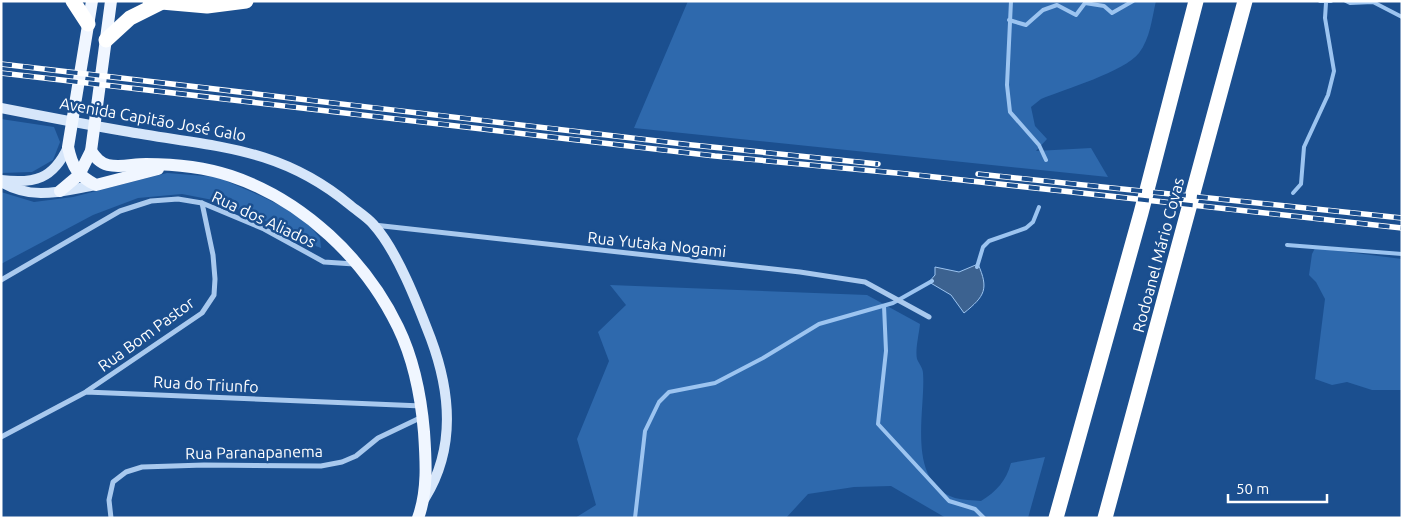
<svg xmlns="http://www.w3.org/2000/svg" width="1403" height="519" viewBox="0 0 1403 519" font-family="Ubuntu,sans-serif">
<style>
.green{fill:#2e69ad}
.water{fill:#3c6290;stroke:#9cc4f0}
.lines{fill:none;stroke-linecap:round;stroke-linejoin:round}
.stream{stroke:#9cc4f0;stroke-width:4}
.street{stroke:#a9c9ee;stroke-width:5}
.secondary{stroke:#d6e6fa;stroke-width:10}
.primary{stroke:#f0f6ff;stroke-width:12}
.highway{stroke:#fff;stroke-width:15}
.rail-casing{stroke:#fff;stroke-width:5.5}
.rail{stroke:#1b4f8f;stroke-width:4;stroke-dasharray:11;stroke-linecap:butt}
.labels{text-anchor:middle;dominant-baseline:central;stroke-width:5;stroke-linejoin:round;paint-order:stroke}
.street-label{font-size:16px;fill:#fff;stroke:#1b4f8f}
</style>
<rect width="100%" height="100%" fill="#1b4f8f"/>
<g class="green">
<path d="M 688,1 L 1156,1 C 1152,18 1150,39 1139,53 C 1124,72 1065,89 1041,99 L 1031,107 L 1035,126 L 1047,139 L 1036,151 L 1091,148 L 1108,177 L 634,128 Z"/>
<polygon points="1,119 54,127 60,142 53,160 32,172 1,173"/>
<polygon points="167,173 217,177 261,196 301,216 320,238 321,248 300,240 280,227 218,201 182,194 138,198 93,215 1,264 1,192 34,202 73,197"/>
<polygon points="1315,248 1402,259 1402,390 1372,390 1347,382 1332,385 1315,379 1325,299 1316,282 1309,275 1312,254"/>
<path d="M 610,285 L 867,295 L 920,324 C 919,334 915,350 917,359 C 919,364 923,368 923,373 C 926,410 905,481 955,498 C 963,500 973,500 981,501 C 997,491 1006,481 1011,463 L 1045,457 L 1028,518 L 946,518 L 891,486 L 854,487 L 808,494 L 786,518 L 575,518 L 596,505 L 577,439 L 609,361 L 598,332 L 626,305 Z"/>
</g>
<path class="water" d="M 978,264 C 989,289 985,296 964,313 L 951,295 L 929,282 L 935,275 L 935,267 L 959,272 Z"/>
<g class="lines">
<g class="stream">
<polyline points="1011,1 1007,85 1010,112 1039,145 1046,160"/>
<polyline points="1320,1 1331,1"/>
<polyline points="1346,1 1350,3 1373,2 1402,17"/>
<polyline points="1009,20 1026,25 1043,10 1057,5 1076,15 1085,3 1104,6 1112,13 1133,1"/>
<polyline points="1293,193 1301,184 1304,147 1328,95 1334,71 1325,18 1326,3"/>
<polyline points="1287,245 1402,254"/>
<polyline points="977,267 983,247 989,241 1026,228 1033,222 1039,207"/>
<polyline points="884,306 886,351 878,424 949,501 975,509 984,518"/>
<polyline points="635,518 645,431 659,402 669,392 715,383 763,358 819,324 893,303 932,281"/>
</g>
<g class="street">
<polyline points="374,225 800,272 865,282 929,317"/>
<polyline points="1,280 120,211 151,201 178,199 202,203 264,229 324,262 354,264"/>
<polyline points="87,391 202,313 214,295 215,279 213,255 202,203"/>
<polyline points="1,437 86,392 422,406"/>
<polyline points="111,518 109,500 113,482 126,472 142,467 204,465 321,466 342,462 356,456 378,438 422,417"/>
</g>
<g class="secondary">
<path d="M 1,108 C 42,116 83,124 124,131 C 211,147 278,145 350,205 C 357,211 367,217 373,224 C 397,250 418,305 431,339 C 451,393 456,448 425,498"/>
<path d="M 1,180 C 35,184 53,179 68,147"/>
<path d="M 1,182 C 34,201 61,191 96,185"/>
</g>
<g class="primary">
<path d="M 92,1 L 68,147 C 72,167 78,176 96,185 L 158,169"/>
<path d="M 91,151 C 96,158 100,163 108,165 C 120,168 133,164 146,164 C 174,164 204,167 231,176 C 303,200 365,259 398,327 C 414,360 421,396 424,432 C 426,461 428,491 418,518"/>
<polyline points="60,191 79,175 91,151 111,1"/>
</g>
<g class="highway">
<polyline points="73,1 88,24"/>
<polyline points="150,1 207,6 246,1"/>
<polyline points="106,40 130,18 160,3"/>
<polyline points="1056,518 1141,213 1196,1"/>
<polyline points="1105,518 1245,1"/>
</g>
<g class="rail-casing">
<g id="rail">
<polyline points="1,64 692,145 878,164"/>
<polyline points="1,73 715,156 907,174 1402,228"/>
<polyline points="978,174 1402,218"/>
</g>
</g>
<use href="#rail" class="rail"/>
</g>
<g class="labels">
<g class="street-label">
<text transform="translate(153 119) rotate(10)">Avenida Capitão José Galo</text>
<text transform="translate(264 219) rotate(25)">Rua dos Aliados</text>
<text transform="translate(657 244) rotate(6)">Rua Yutaka Nogami</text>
<text transform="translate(1158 255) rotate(-75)">Rodoanel Mário Covas</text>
<text transform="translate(146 334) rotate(-36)">Rua Bom Pastor</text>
<text transform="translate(206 384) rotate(3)">Rua do Triunfo</text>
<text transform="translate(254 452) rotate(-1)">Rua Paranapanema</text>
</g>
</g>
<rect width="1403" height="519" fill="none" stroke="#ffffff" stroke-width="5"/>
<path d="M1228 494v8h99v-8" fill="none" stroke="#ffffff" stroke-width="2.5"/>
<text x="1236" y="494" font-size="15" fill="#ffffff" stroke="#1b4f8f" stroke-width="4" paint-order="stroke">50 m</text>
</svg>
